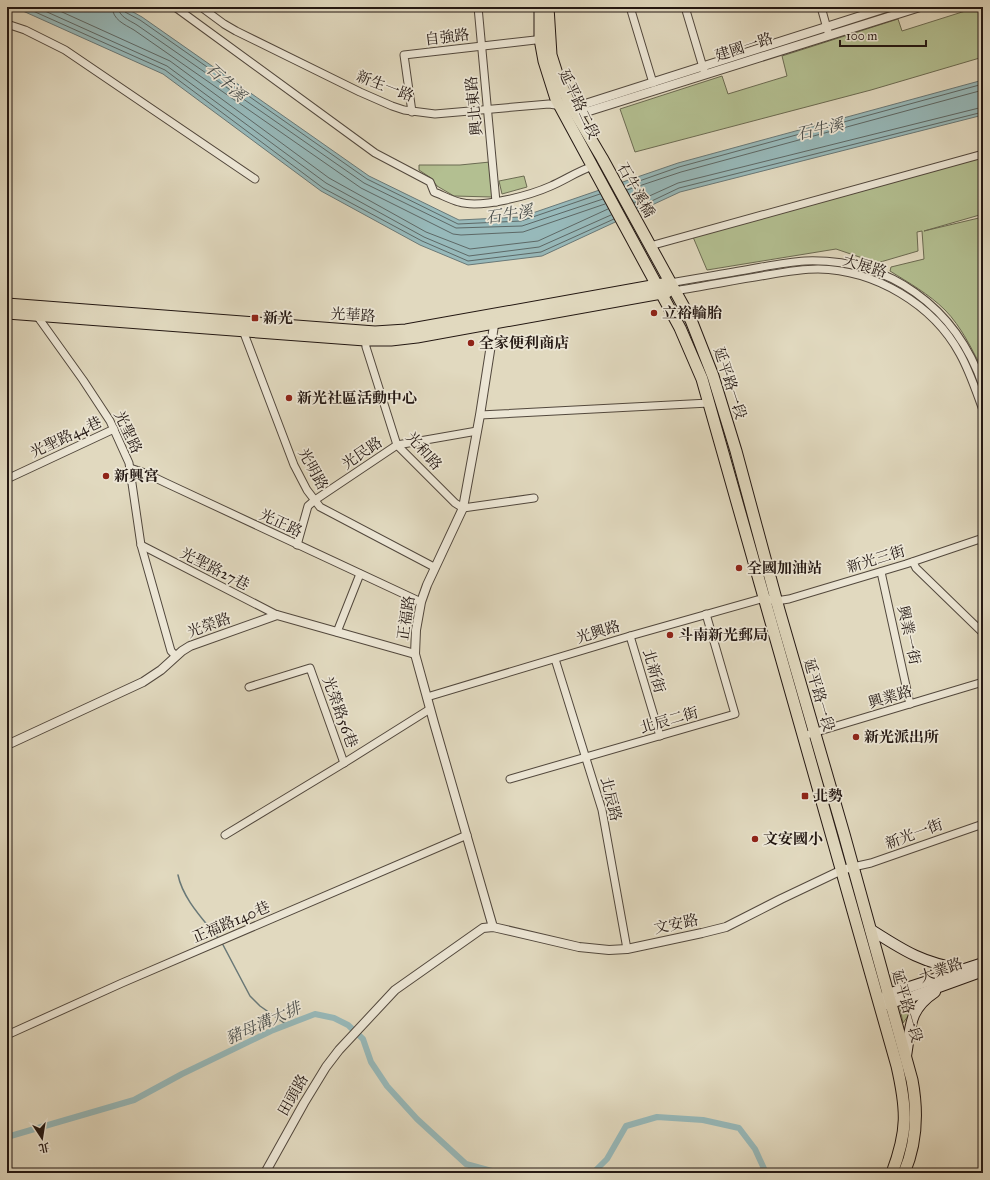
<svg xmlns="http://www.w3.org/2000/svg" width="990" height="1180" viewBox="0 0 990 1180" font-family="'IM FELL Great Primer','Noto Serif TC',serif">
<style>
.green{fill:#b3bf91;stroke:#6b6b52}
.water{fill:#97b9ba;stroke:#697877}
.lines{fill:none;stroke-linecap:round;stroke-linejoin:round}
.shore{stroke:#5d6866;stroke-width:1}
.stream{stroke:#697877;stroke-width:1.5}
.canal{stroke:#97b9ba;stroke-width:6}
.minor-casing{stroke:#52483d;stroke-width:9}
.tertiary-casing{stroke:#52483d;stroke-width:10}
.secondary-casing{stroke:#231712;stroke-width:12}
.primary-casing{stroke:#231712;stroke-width:13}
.minor{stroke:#ece6d5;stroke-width:7}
.tertiary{stroke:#ece6d5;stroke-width:8}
.secondary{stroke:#ece6d5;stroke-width:10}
.primary{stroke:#e1d9bf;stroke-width:11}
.poi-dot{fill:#8f2418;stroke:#ece6d5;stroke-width:1.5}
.labels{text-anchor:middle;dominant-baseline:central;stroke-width:3.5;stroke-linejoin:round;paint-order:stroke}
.street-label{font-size:15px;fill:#231712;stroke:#ece6d5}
.poi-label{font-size:15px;font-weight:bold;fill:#231712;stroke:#ece6d5;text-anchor:start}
.water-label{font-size:16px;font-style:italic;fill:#4c504d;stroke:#ece6d5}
</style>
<rect width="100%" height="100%" fill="#e1d9bf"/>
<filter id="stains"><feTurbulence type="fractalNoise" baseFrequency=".005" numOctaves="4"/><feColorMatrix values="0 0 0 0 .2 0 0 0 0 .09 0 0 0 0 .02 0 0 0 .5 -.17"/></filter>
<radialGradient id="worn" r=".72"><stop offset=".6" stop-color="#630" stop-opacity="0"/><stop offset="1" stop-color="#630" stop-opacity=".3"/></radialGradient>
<g class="green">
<polygon points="978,7 983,7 983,57 871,90 635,152 620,109 722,76 728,94 787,76 782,56 898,19 902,31"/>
<path d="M 983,157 L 983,214 L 924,231 L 983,217 L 983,371 C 973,351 961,326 945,310 C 929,294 909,283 890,271 L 891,267 L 924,259 L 922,231 L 917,232 L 918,251 L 877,263 L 836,249 L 707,270 L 693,237 Z"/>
<polygon points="490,162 492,197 454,196 437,186 431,178 419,170 419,165 460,165"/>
<polygon points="524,176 527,187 502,194 499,181"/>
<polygon points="922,997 903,1023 899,1004"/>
</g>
<polygon class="water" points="14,7 124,7 142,17 369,176 459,220 521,217 678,163 983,80 983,115 680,192 542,256 468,265 420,245 321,191 163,74"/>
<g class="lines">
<g class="shore">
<polyline points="24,7 165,70 323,188 422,241 468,261 541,252 614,219"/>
<polyline points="36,7 167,66 326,183 424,237 469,256 539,247 611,215"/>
<polyline points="51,7 170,61 329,178 426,232 470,249 538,241 608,209"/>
<path d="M 112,7 C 113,20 124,24 134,30 L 361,188 L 453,234 L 461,235 L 523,232 L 605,204"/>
<path d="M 118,7 C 119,17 129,20 137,25 L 364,183 L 456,228 L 522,226 L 603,199"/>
<polyline points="123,7 125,12 140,20 367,179 458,224 521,221 600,194"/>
<polyline points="625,186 679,167 983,84"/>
<polyline points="627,190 681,172 983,90"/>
<polyline points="634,203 678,183 983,107"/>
<polyline points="637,208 679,188 983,112"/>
</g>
<g class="stream">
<path d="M 178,875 C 183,899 203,919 218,938"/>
<polyline points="222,943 250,996 260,1006 287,1025"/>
</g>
<g class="canal">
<polyline points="7,1137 134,1100 182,1074 271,1031 315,1014 334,1018 348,1025 363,1039 371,1062 387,1086 417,1119 466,1164 499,1173"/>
<polyline points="593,1173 607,1159 626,1126 657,1117 703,1120 739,1128 755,1149 766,1173"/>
</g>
<g class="minor-casing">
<g id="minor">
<path d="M 175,7 L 375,153 L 430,182 L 434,192 C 442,195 451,200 459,202 C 481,209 531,195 551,186 C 565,180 578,171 593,166"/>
<polyline points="201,7 224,24 236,31 360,92 392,106 404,110 435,114 549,104 562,106"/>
<polyline points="478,7 496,202"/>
<polyline points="630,7 653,83"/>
<polyline points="685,7 705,74"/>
<polyline points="821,7 828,32"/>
<polyline points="7,24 25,30 65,50 255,179"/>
<polyline points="412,112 404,55 544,39"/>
<polyline points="650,246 983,154"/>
<path d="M 669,283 C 697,278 724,274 751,269 C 768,266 787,262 805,261 C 889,258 956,307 983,386"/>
<path d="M 674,291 C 705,286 736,280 767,275 C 784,272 801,269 818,269 C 875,270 933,304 960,354 C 970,372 976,391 983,410"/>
<polyline points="35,313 83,380 110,421 129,463 141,545 171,651 176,656"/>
<polyline points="242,328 294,465 307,490 320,507 434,567"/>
<polyline points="365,336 366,347 397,445 455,503 463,508 534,498"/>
<polyline points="480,415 709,403"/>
<polyline points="130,468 145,473 166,483 421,602"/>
<polyline points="7,479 114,429"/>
<polyline points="141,545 277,615"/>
<polyline points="297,545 308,506 315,500 397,445 477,431"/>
<polyline points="913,562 916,568 983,633"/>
<polyline points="881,572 910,704"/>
<polyline points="337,632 360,574"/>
<polyline points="630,636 660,736"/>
<polyline points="555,659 602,810 627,949"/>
<polyline points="249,687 310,668 344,763"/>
<polyline points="427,697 630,636 764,598 776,601 789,599 906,564 983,538"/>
<polyline points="803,736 983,682"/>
<polyline points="510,779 735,714 706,614"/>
<polyline points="225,835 344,763 430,709"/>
<polyline points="853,867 871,863 983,824"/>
<polyline points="7,1035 122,983 467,835"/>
</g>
</g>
<g class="tertiary-casing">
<g id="tertiary">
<polyline points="568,104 582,105 889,7"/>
<polyline points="576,114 586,112 920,7"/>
<polyline points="7,745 143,682 161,670 182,651 190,646 277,615 415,654"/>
<polyline points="493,927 434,723 415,654 416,630 421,602 427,585 463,508 480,415 495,319"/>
<polyline points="265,1173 304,1103 326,1067 339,1050 395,990 483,928 493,927 579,947 609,950 627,949 702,933 726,927 781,899 842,870 853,867"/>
</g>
</g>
<g class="secondary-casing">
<g id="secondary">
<path d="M 870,929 C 903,950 922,963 962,969"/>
<polyline points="883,1001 888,994 983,963"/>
<polyline points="883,1005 914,996 983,971"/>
<path d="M 906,1056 C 911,1027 908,1010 935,992"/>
</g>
</g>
<g class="primary-casing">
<g id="primary">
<path d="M 540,7 L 540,39 L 544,61 L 556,99 L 680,328 L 702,379 L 897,1066 C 907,1110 908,1131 892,1173"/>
<path d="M 548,7 L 551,55 L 559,80 L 570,104 L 602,158 L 691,320 L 713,376 L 736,451 L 779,610 L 844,834 L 912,1080 C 918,1112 917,1143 904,1173"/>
<polyline points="7,304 375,332 406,330 663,284"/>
<polyline points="7,313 365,340 391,340 417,337 667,292"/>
</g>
</g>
<use href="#minor" class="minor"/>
<use href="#tertiary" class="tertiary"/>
<use href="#secondary" class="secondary"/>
<use href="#primary" class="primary"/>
</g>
<g class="poi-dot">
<circle cx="654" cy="313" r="4"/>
<rect x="251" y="314" width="8" height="8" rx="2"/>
<circle cx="471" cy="343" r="4"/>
<circle cx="289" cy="398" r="4"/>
<circle cx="106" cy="476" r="4"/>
<circle cx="739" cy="568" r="4"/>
<circle cx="670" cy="635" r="4"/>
<circle cx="856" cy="737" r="4"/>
<rect x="801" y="792" width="8" height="8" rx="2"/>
<circle cx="755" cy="839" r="4"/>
</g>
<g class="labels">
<g class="street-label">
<text transform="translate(447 37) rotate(-7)">自強路</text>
<text transform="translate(744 47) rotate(-18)">建國一路</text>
<text transform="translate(385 86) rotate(21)">新生一路</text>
<text transform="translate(579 104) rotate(65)">延平路二段</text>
<text transform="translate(474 106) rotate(-96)">興北東路</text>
<text transform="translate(636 190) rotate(61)">石牛溪橋</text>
<text transform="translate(865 266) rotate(17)">大展路</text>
<text transform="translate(353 315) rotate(3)">光華路</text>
<text transform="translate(730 383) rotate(72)">延平路一段</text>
<text transform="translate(128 432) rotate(65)">光聖路</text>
<text transform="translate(66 437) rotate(-25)">光聖路44巷</text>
<text transform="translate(424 451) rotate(48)">光和路</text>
<text transform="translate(362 453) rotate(-34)">光民路</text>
<text transform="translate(313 469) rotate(61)">光明路</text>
<text transform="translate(281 523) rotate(25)">光正路</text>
<text transform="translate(876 559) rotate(-17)">新光三街</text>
<text transform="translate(215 569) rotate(27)">光聖路27巷</text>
<text transform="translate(406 618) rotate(-81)">正福路</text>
<text transform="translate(209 625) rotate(-20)">光榮路</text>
<text transform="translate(598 632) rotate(-17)">光興路</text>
<text transform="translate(909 635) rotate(78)">興業一街</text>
<text transform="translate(654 671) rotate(74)">北新街</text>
<text transform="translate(819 695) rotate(74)">延平路一段</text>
<text transform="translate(890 697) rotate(-17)">興業路</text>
<text transform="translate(340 712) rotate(70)">光榮路56巷</text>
<text transform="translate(669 720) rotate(-16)">北辰二街</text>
<text transform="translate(611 799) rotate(76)">北辰路</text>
<text transform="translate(914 834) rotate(-20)">新光一街</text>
<text transform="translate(231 922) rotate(-23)">正福路140巷</text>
<text transform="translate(676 924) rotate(-12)">文安路</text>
<text transform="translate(941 970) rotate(-20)">大業路</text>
<text transform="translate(907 1006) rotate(74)">延平路一段</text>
<text transform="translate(293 1095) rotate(-60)">田頭路</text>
</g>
<g class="poi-label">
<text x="662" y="313">立裕輪胎</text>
<text x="263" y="318">新光</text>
<text x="479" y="343">全家便利商店</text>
<text x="297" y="398">新光社區活動中心</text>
<text x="114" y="476">新興宮</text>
<text x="747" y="568">全國加油站</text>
<text x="678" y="635">斗南新光郵局</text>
<text x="864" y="737">新光派出所</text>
<text x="813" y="796">北勢</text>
<text x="763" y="839">文安國小</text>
</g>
<g class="water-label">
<text transform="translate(226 82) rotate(43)">石牛溪</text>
<text transform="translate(820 129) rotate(-13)">石牛溪</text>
<text transform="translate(509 214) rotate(-9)">石牛溪</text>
<text transform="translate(263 1023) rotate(-24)">豬母溝大排</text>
</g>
</g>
<rect width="990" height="1180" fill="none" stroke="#e1d9bf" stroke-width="24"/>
<rect x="8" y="8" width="974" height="1164" fill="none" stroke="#231712" stroke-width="2"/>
<rect x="12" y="12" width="966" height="1156" fill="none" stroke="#231712"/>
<g transform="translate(42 1138) rotate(168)" stroke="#ece6d5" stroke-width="3" paint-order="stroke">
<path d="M0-3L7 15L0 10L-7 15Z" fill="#231712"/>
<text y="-6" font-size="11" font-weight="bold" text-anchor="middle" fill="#231712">北</text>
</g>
<path d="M840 40v6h86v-6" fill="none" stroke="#231712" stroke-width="2"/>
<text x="846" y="40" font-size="12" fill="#231712" stroke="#ece6d5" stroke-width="3" paint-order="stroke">100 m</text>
<rect width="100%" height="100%" filter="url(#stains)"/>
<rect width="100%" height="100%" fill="url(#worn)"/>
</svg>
